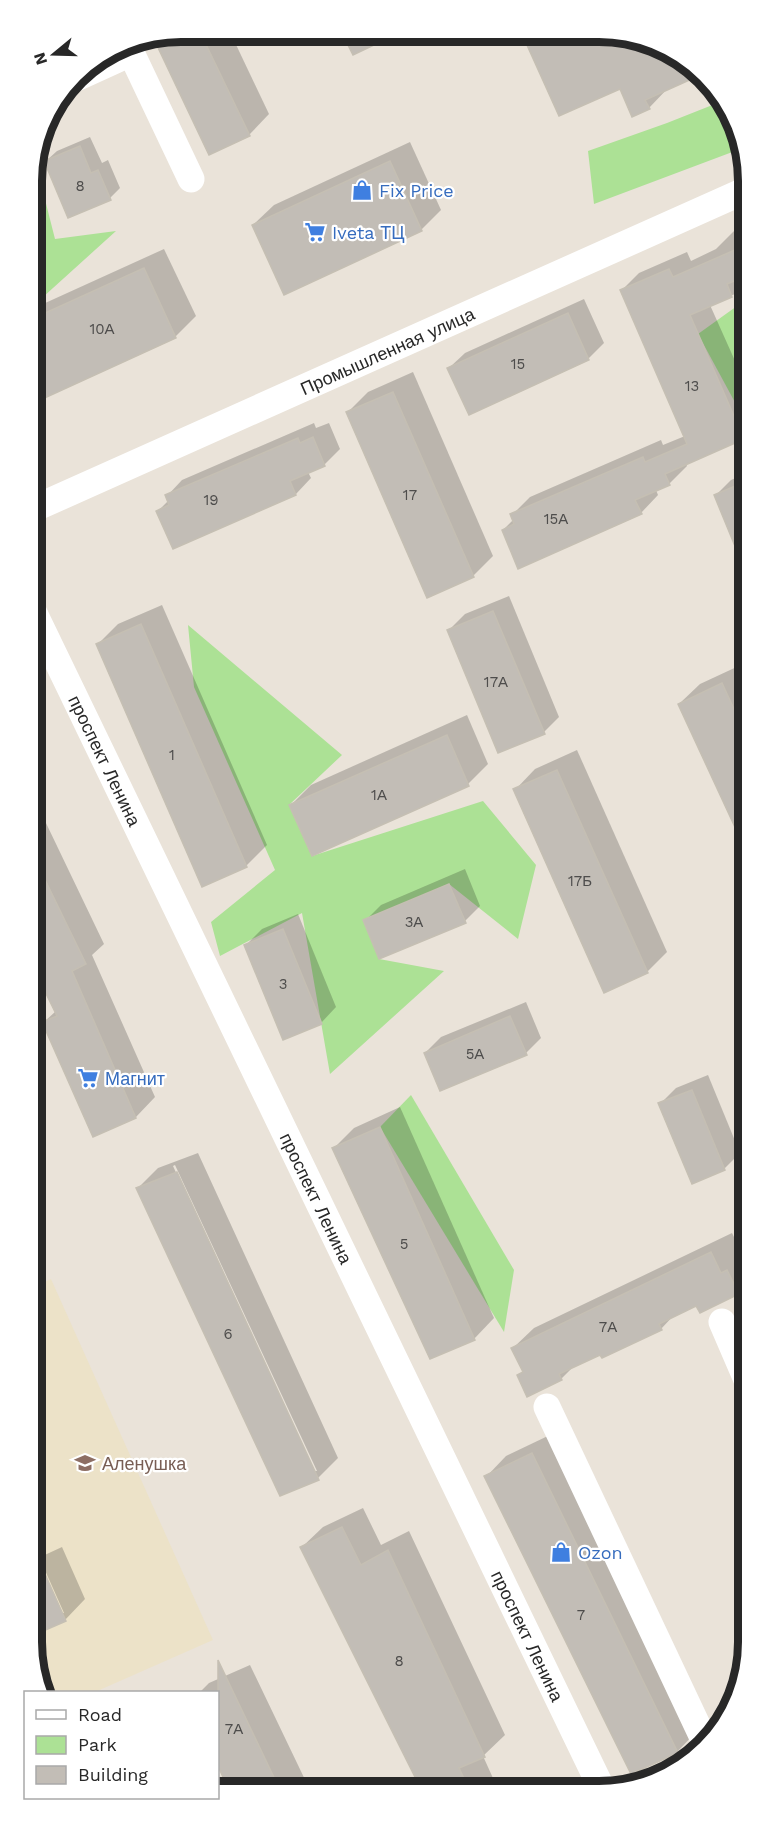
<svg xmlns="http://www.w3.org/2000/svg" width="780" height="1823" viewBox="0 0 780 1823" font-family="'Work Sans',sans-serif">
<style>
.education{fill:#ece2c8}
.green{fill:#ace195}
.shadow{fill:#0003;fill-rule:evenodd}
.building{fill:#c2bdb6;stroke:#c5bfb3;stroke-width:1.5}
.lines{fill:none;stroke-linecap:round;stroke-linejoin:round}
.street{stroke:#fff;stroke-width:27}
.labels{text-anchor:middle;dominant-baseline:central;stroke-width:4.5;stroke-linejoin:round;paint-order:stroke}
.number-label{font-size:15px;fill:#4e4d4c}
.shop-label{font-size:18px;fill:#366cbe;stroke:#fff;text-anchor:start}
.street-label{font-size:18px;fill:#282828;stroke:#fff}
.education-label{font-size:18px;fill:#785e54;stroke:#fff;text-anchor:start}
.rim{fill:none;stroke:#282828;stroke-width:8}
</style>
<rect width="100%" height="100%" fill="#eae3d9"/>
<polygon class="education" points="51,1279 213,1640 95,1692 44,1692 37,1680 35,1286"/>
<g class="green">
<polygon points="720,102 743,143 743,148 594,204 588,151 667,123"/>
<polygon points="35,160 55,239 116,231 32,307 32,171"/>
<polygon points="744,301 744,419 698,334"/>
<polygon points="188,625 342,755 289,805 312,856 483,801 536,865 518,939 449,884 379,959 444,971 330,1074 302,913 220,956 211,922 275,870 194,687"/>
<polygon points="411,1095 514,1270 504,1332 380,1127"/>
</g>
<g class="shadow">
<polygon points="181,32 230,32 269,114 249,135 154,37"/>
<polygon points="524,34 628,34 669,87 649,108 621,87 559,114"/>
<polygon points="90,137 102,163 108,160 120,188 110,198 46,161 57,151"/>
<polygon points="410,142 441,210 421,230 253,225 274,205"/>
<polygon points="744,226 744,290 710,305 744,381 744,437 686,463 687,466 669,484 656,490 658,495 641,513 503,530 514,519 512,515 530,497 661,440 663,445 685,436 621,291 639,273 687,252 691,261 716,249 734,231"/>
<polygon points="164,249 196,316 175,337 39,399 33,386 32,309"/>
<polygon points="584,299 604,343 588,359 449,368 465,353"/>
<polygon points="413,372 493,556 473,576 348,412 368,392"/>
<polygon points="314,423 316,428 329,423 340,449 324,465 308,472 311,478 296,494 158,511 169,500 167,496 182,480"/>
<polygon points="745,474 745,565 716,495 731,480"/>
<polygon points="509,596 559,717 544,732 449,630 465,614"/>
<polygon points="162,605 267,845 246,866 98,644 118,624"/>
<polygon points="743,664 745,669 746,847 679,704 700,684"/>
<polygon points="467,715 488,764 468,784 291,805 311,785"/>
<polygon points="577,750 667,952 647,972 515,790 535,769"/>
<polygon points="34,798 104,944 92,955 155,1097 136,1117 93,1135 44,1022 56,1011 34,966"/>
<polygon points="465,869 480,906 465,921 365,921 381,905"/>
<polygon points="298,914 336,1007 321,1023 246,945 262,929"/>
<polygon points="526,1002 541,1038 526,1053 425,1053 441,1037"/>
<polygon points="708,1075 740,1153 724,1169 660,1104 676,1088"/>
<polygon points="400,1107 494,1318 474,1339 334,1148 354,1128"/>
<path d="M 198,1153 L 338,1458 L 318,1478 L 281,1495 L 137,1189 L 158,1168 ZM 175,1165 L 317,1471 L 313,1471 L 173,1166 Z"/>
<polygon points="732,1233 742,1253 747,1251 747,1284 738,1293 697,1304 675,1314 661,1329 574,1366 561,1379 519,1375 524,1370 513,1348 534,1328"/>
<polygon points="552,1434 697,1731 677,1752 486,1477 506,1456"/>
<polygon points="363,1508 381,1545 409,1531 505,1735 483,1756 497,1787 422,1787 302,1547 323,1527"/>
<path d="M 62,1547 L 85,1599 L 65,1620 L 36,1633 L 36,1559 ZM 40,1559 L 64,1613 L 61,1613 L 37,1560 Z"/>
<polygon points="250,1665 309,1788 230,1788 218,1763 218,1692 200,1692 209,1683"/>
</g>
<g class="building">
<polygon points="181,32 200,32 250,136 209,155 153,37"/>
<polygon points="342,33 399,33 353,55"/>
<polygon points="522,34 628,34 703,74 645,100 650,109 632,117 620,89 559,116"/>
<polygon points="80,146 91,173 98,170 111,200 68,218 44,161"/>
<polygon points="390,161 422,231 284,295 252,225"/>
<polygon points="744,246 744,277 727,284 732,297 690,315 744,439 665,474 670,485 635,500 642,514 518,569 502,530 514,524 510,514 643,457 645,462 687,444 620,290 669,269 673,277"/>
<polygon points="144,268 176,338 38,401 33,389 32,319"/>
<polygon points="568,313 589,360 469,415 447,368"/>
<polygon points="393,392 474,577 427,598 346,412"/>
<polygon points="313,437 325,466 290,481 296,495 173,549 156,511 169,505 165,495 298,438 300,443"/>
<polygon points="745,482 745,568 744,568 714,495"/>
<polygon points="493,611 545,734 498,753 447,630"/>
<polygon points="141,624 247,867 202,887 96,644"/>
<polygon points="722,683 745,733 746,851 678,704"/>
<polygon points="447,735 469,786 312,856 289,805"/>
<polygon points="557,770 648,973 604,993 513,789"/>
<polygon points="34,857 86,964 72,971 136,1118 93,1137 42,1022 57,1016 34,969"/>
<polygon points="449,884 466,923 379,959 363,920"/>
<polygon points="283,929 322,1024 283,1040 244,945"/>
<polygon points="510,1016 527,1055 440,1091 424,1053"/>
<polygon points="692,1090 725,1170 692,1184 658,1103"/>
<polygon points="380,1127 475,1340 430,1359 332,1148"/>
<polygon points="177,1172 319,1480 280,1496 136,1188"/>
<polygon points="711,1252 721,1273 727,1270 739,1294 700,1313 696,1306 659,1324 662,1330 602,1358 600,1355 559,1374 562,1380 527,1397 517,1375 523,1372 511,1348"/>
<polygon points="532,1453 678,1753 631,1774 484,1476"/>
<polygon points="342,1527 361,1565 388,1550 485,1757 459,1768 468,1787 420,1787 300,1547"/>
<polygon points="36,1554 66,1621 36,1634"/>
<polygon points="218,1660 279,1788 228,1788 218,1766"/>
</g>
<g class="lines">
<g class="street">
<polyline points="126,42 191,179"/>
<polyline points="74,79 131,53"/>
<path id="s1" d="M 33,509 L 744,191"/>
<path id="s2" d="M 33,611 L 601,1787"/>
<polyline points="722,1322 747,1380"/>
<polyline points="547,1407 706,1744"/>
</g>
</g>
<defs>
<g id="shop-bare" transform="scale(1.62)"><path d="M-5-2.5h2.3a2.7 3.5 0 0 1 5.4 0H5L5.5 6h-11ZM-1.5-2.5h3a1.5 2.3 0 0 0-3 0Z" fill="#3f7fe0" stroke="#fff" stroke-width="2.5" paint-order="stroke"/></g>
<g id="supermarket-bare" transform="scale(1.62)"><path d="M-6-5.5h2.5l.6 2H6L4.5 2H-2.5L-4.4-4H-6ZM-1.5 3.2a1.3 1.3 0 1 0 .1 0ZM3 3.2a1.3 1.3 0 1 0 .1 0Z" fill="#3f7fe0" stroke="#fff" stroke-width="2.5" paint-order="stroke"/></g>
<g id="school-bare" transform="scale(1.62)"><path d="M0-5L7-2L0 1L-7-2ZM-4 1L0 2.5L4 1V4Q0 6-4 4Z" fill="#8d6e63" stroke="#fff" stroke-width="2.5" paint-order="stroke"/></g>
</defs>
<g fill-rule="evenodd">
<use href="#shop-bare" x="362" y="190"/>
<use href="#supermarket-bare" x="315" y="232"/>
<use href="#supermarket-bare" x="88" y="1078"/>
<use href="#school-bare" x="85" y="1463"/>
<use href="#shop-bare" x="561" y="1552"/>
</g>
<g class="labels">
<g class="number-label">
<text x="80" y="186">8</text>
<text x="102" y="329">10А</text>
<text x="518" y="364">15</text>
<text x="692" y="386">13</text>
<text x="410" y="495">17</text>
<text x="211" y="500">19</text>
<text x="556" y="519">15А</text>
<text x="496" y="682">17А</text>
<text x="172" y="755">1</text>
<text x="379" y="795">1А</text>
<text x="580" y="881">17Б</text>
<text x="414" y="922">3А</text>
<text x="283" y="984">3</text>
<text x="475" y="1054">5А</text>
<text x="404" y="1244">5</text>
<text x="608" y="1327">7А</text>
<text x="228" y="1334">6</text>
<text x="581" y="1615">7</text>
<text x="399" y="1661">8</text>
<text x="234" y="1729">7А</text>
</g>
<g class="shop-label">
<text x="379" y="190">Fix Price</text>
<text x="332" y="232">Iveta ТЦ</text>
<text x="105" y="1078">Магнит</text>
<text x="578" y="1552">Ozon</text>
</g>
<g class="street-label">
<text stroke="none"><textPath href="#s1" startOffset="388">Промышленная улица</textPath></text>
<text stroke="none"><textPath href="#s2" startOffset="166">проспект Ленина</textPath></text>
<text stroke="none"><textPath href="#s2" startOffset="652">проспект Ленина</textPath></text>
<text stroke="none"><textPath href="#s2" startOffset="1138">проспект Ленина</textPath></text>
</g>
<g class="education-label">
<text x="102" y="1463">Аленушка</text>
</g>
</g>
<path d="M0 0H780V1823H0ZM181 42H599A139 139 0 0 1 738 181V1642A139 139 0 0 1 599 1781H181A139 139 0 0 1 42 1642V181A139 139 0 0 1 181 42Z" fill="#fff" fill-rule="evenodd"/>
<path class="rim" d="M181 42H599A139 139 0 0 1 738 181V1642A139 139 0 0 1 599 1781H181A139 139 0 0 1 42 1642V181A139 139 0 0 1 181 42Z"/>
<rect x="24" y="1691" width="195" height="108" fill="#ffffff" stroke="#a9a9a9" stroke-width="1.5"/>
<rect x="36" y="1710" width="30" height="9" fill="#ffffff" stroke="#a9a9a9" stroke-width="1.5"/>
<text x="78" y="1721" font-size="18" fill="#282828">Road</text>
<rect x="36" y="1736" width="30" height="18" fill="#ace195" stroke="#a9a9a9" stroke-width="1.5"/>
<text x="78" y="1751" font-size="18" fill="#282828">Park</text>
<rect x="36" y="1766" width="30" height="18" fill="#c2bdb6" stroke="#a9a9a9" stroke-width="1.5"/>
<text x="78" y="1781" font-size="18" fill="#282828">Building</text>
<g transform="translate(54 54) rotate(251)" stroke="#ffffff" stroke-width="4.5" paint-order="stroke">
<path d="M0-4.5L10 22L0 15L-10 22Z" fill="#282828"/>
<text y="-9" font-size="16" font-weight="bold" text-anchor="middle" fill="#282828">N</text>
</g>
</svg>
